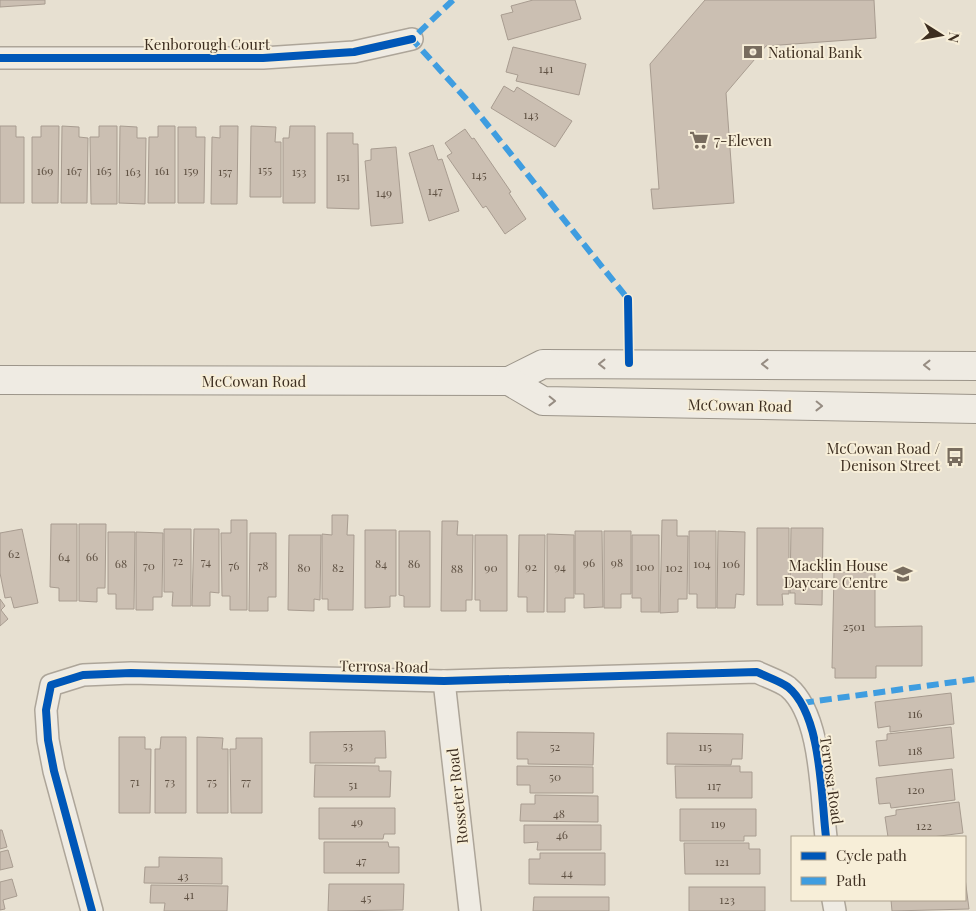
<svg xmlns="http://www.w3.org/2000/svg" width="976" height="911" viewBox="0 0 976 911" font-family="'Playfair Display',serif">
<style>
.building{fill:#cbbfb2;stroke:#a89c90}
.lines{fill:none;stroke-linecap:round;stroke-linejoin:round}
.minor-casing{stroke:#ada599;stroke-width:24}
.secondary-casing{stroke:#9c958a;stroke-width:30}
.minor{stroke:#efebe3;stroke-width:21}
.secondary{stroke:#efebe3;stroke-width:28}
.quiet{stroke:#3f9de0;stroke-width:6;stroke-dasharray:12 6;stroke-linecap:butt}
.cycleway-casing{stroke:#f7eed8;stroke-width:11}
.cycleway{stroke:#0057b8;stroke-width:8}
.oneway{stroke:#968c82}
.labels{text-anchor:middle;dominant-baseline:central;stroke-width:4;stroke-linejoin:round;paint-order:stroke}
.number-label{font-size:12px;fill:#605244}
.street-label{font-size:15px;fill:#3d2e20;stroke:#f7eed8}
.poi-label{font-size:15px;fill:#3d2e20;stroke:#f7eed8;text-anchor:start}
</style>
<rect width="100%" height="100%" fill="#e7e0d1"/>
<g class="building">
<polygon points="0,0 45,0 45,4 0,7"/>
<polygon points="533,0 575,0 581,19 508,40 501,15 513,12 511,6"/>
<polygon points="705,0 874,0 876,38 766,46 726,93 734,203 653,209 651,189 659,189 650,64"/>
<polygon points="513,47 586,64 579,95 516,81 518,75 506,72"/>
<polygon points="504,86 514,92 517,87 572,121 555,147 491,108"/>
<polygon points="0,126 16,126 16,137 24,137 24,203 0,203"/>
<polygon points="41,126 59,126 58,203 32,203 32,137 41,137"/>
<polygon points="62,126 79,127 79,137 88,138 87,203 61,203"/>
<polygon points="99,126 117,126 117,204 91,204 90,137 99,137"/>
<polygon points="120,126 137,127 137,138 146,138 145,204 119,203"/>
<polygon points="158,126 175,126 175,203 148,203 149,137 158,137"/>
<polygon points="220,126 238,126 237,204 211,204 212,137 220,138"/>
<polygon points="251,126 276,127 275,142 281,142 281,197 250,197"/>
<polygon points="290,126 315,126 315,203 283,203 283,138 289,138"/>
<polygon points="178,127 196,127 196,137 205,137 204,203 178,203"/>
<polygon points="465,129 472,139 474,138 511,192 509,193 526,219 505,234 486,206 483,208 447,156 452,153 445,143"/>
<polygon points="327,133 353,133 353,144 358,144 359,209 327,208"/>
<polygon points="433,145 438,160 442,159 459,211 429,221 409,153"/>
<polygon points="396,147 403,223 371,226 365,161 371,160 371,149"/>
<polygon points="332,515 348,515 347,535 354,535 353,610 328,610 328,599 322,599 322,534 332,535"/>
<polygon points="231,520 247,520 247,610 230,610 230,596 222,596 221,533 231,533"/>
<polygon points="662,520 677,520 677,536 688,536 687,599 678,599 678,612 660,613"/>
<polygon points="442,521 458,521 457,535 473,535 472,600 466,600 466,611 441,611"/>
<polygon points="51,524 77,524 77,601 59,601 59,588 50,587"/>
<polygon points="79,524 106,524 105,588 97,588 97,602 79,601"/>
<polygon points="757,528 789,528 789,594 782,594 783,605 757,605"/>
<polygon points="791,528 823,528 822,605 795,604 795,593 790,593"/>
<polygon points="22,529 38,603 14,608 11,597 5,598 0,573 0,533"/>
<polygon points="164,529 191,529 191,606 172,606 173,592 164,592"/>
<polygon points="194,529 219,529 219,593 210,592 210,606 192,606"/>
<polygon points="365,530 396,530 396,596 390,596 390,607 365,608"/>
<polygon points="399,531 430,531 430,607 404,607 404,596 399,595"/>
<polygon points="575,531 602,531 603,607 584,608 584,594 575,594"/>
<polygon points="604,531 631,531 631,594 621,594 621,608 604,608"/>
<polygon points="689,531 716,531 716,608 697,608 697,594 689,594"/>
<polygon points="718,531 745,532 744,595 736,594 735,608 717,608"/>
<polygon points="108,532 135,532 134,609 116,609 116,594 108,594"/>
<polygon points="136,532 163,533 162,597 153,597 153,610 136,610"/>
<polygon points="250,533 276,533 276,597 268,597 268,611 249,611"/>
<polygon points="547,534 574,535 574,598 565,598 565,612 547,612"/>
<polygon points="289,535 321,535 320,600 314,599 314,611 288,610"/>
<polygon points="475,535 507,535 507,611 480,611 480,600 475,600"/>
<polygon points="519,535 545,535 544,612 527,612 527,597 518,597"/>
<polygon points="632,535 659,535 659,612 641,612 641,598 632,598"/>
<polygon points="834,572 875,572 875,627 922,626 922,666 876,666 876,678 835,678 835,668 832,668"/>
<polygon points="0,599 5,606 1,610 8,619 0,626"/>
<polygon points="951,693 954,724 890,732 890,726 878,728 875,702"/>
<polygon points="951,727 954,758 879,766 876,741 887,740 887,734"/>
<polygon points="385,731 386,758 375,758 375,763 310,763 310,732"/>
<polygon points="517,732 594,733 593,765 528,764 528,759 517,759"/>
<polygon points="667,733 743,734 742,759 732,759 731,765 667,764"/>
<polygon points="119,737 145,737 145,749 151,749 150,813 119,813"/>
<polygon points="161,737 186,737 186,813 155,813 155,749 160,749"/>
<polygon points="197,737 223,738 222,749 228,749 228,813 197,813"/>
<polygon points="236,738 262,738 262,813 231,813 230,749 236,749"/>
<polygon points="315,765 379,766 379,771 391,771 390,797 314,797"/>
<polygon points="517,766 593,767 593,793 530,793 530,785 517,785"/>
<polygon points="675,766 740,766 740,772 752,772 752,798 676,798"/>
<polygon points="952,769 955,800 891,808 890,803 879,804 876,778"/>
<polygon points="535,795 598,796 598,822 520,821 521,804 535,804"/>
<polygon points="959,802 963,833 932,837 888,837 885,817 896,815 896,810"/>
<polygon points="319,808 395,808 395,834 384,834 383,839 319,839"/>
<polygon points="680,809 756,809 756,836 744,836 744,841 680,841"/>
<polygon points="524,825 601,825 601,850 537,850 538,842 524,843"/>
<polygon points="0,830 2,830 7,847 0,849"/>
<polygon points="324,842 388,842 389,847 399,847 399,873 324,873"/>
<polygon points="684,843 749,843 749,849 760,849 760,874 685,874"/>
<polygon points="8,850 13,867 0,870 0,852"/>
<polygon points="540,853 605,853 605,885 529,884 529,859 540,859"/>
<polygon points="159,857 222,858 222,884 144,883 145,867 159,867"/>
<polygon points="965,878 969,909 892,911 891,900 965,900"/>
<polygon points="12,879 17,896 3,900 5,909 0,910 0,882"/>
<polygon points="329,884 404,884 403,910 328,911"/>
<polygon points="151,885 228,886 227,911 164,911 165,903 150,903"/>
<rect x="689" y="887" width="76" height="24"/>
<polygon points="534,897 609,897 609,911 533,911"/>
</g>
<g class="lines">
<g class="minor-casing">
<g id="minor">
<polyline points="0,58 263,58 354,52 412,39"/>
<polyline points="444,681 470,911"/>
<polyline points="833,900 835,911"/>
<path d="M 92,911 L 54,771 L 48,740 L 46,710 L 51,685 L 83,675 L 131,673 L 444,681 L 757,672 C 767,677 780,681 788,687 C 822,715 821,797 826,837"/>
</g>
</g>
<g class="secondary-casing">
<g id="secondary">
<polyline points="0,380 509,381 543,364 976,366"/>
<polyline points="509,381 543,401 976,409"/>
</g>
</g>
<use href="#minor" class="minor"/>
<use href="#secondary" class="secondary"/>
<g class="quiet">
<polyline points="453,0 412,39 469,102 628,299"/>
<polyline points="802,703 976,679"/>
</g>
<g class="cycleway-casing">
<g id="cycleway">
<polyline points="0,58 263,58 354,52 412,39"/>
<polyline points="628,299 629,363"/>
<path d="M 92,911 L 54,771 L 48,740 L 46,710 L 51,685 L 83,675 L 131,673 L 444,681 L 757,672 C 767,677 780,681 788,687 C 822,715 821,797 826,837"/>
</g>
</g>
<use href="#cycleway" class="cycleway"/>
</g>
<defs><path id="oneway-chevron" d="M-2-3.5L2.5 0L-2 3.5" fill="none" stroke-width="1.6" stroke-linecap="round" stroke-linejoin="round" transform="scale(1.25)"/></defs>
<g class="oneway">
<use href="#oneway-chevron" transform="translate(602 364) rotate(180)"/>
<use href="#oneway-chevron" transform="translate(765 364) rotate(-180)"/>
<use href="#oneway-chevron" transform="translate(927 365) rotate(-180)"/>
<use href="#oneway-chevron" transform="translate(552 401) rotate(1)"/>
<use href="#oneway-chevron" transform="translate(819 406) rotate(1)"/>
</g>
<defs>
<g id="bank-bare" transform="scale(1.5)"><path d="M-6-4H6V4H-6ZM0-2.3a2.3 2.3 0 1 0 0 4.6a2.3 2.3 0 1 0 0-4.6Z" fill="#786c5e" stroke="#f7eed8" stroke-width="2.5" paint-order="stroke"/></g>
<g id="supermarket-bare" transform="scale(1.5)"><path d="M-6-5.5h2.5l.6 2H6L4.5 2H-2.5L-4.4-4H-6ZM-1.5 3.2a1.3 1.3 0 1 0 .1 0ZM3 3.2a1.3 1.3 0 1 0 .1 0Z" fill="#786c5e" stroke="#f7eed8" stroke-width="2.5" paint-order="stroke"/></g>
<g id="bus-bare" transform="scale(1.5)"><path d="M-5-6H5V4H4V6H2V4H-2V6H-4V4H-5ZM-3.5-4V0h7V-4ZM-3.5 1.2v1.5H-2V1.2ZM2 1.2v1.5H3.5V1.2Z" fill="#786c5e" stroke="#f7eed8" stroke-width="2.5" paint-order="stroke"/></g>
<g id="school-bare" transform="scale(1.5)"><path d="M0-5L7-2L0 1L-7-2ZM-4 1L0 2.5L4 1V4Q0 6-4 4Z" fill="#786c5e" stroke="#f7eed8" stroke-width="2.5" paint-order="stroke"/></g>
</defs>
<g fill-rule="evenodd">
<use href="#bank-bare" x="753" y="52"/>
<use href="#supermarket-bare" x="699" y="140"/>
<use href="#bus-bare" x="955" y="457"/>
<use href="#school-bare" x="903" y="574"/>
</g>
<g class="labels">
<g class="number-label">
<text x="546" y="68">141</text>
<text x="531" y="114">143</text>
<text x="265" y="169">155</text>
<text x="45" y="170">169</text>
<text x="74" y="170">167</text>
<text x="104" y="170">165</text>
<text x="162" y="170">161</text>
<text x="191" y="170">159</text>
<text x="133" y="171">163</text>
<text x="225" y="171">157</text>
<text x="299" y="171">153</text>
<text x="479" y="174">145</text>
<text x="343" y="176">151</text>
<text x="435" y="190">147</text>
<text x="384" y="192">149</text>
<text x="14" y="553">62</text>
<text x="64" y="556">64</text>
<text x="92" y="556">66</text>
<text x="178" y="560">72</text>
<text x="206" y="561">74</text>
<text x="589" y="562">96</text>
<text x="617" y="562">98</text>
<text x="121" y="563">68</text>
<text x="381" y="563">84</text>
<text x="414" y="563">86</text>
<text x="702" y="563">104</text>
<text x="731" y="563">106</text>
<text x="149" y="565">70</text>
<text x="234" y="565">76</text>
<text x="263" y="565">78</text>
<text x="531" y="566">92</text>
<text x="560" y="566">94</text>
<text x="645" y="566">100</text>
<text x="304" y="567">80</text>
<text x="338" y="567">82</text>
<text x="491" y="567">90</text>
<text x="674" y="567">102</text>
<text x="457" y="568">88</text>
<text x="854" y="626">2501</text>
<text x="915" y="713">116</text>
<text x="348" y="745">53</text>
<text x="555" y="746">52</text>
<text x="705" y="746">115</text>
<text x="915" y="750">118</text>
<text x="555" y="776">50</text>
<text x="135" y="781">71</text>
<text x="170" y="781">73</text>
<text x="212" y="781">75</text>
<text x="246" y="781">77</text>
<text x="353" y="784">51</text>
<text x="714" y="785">117</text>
<text x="916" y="789">120</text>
<text x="559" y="813">48</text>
<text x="357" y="821">49</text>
<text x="718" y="823">119</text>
<text x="924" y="825">122</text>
<text x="562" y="834">46</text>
<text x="361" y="860">47</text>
<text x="722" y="861">121</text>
<text x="567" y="872">44</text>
<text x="183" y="875">43</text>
<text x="189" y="894">41</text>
<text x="366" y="897">45</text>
<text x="727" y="899">123</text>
</g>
<g class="street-label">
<text x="207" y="44">Kenborough Court</text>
<text x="254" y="381">McCowan Road</text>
<text transform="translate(740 405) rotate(1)">McCowan Road</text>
<text transform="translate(384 666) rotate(1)">Terrosa Road</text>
<text transform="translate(832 780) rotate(82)">Terrosa Road</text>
<text transform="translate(457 796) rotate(-96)">Rosseter Road</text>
</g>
<g class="poi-label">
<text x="768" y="52">National Bank</text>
<text x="714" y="140">7-Eleven</text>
<text x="940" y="448" text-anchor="end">McCowan Road /<tspan x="940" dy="17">Denison Street</tspan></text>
<text x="888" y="565" text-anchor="end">Macklin House<tspan x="888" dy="17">Daycare Centre</tspan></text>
</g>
</g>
<rect x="791" y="836" width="175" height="65" fill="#f7eed8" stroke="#ada18e"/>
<rect x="801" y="852" width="25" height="8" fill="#0057b8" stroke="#ada18e"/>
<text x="836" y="861" font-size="15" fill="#3d2e20">Cycle path</text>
<rect x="801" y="877" width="25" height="8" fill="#3f9de0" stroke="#ada18e"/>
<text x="836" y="886" font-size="15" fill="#3d2e20">Path</text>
<g transform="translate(941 35) rotate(101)" stroke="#f7eed8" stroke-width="4" paint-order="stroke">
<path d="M0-4L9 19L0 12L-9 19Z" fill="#3d2e20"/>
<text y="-8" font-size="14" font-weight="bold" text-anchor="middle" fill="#3d2e20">N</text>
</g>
</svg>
